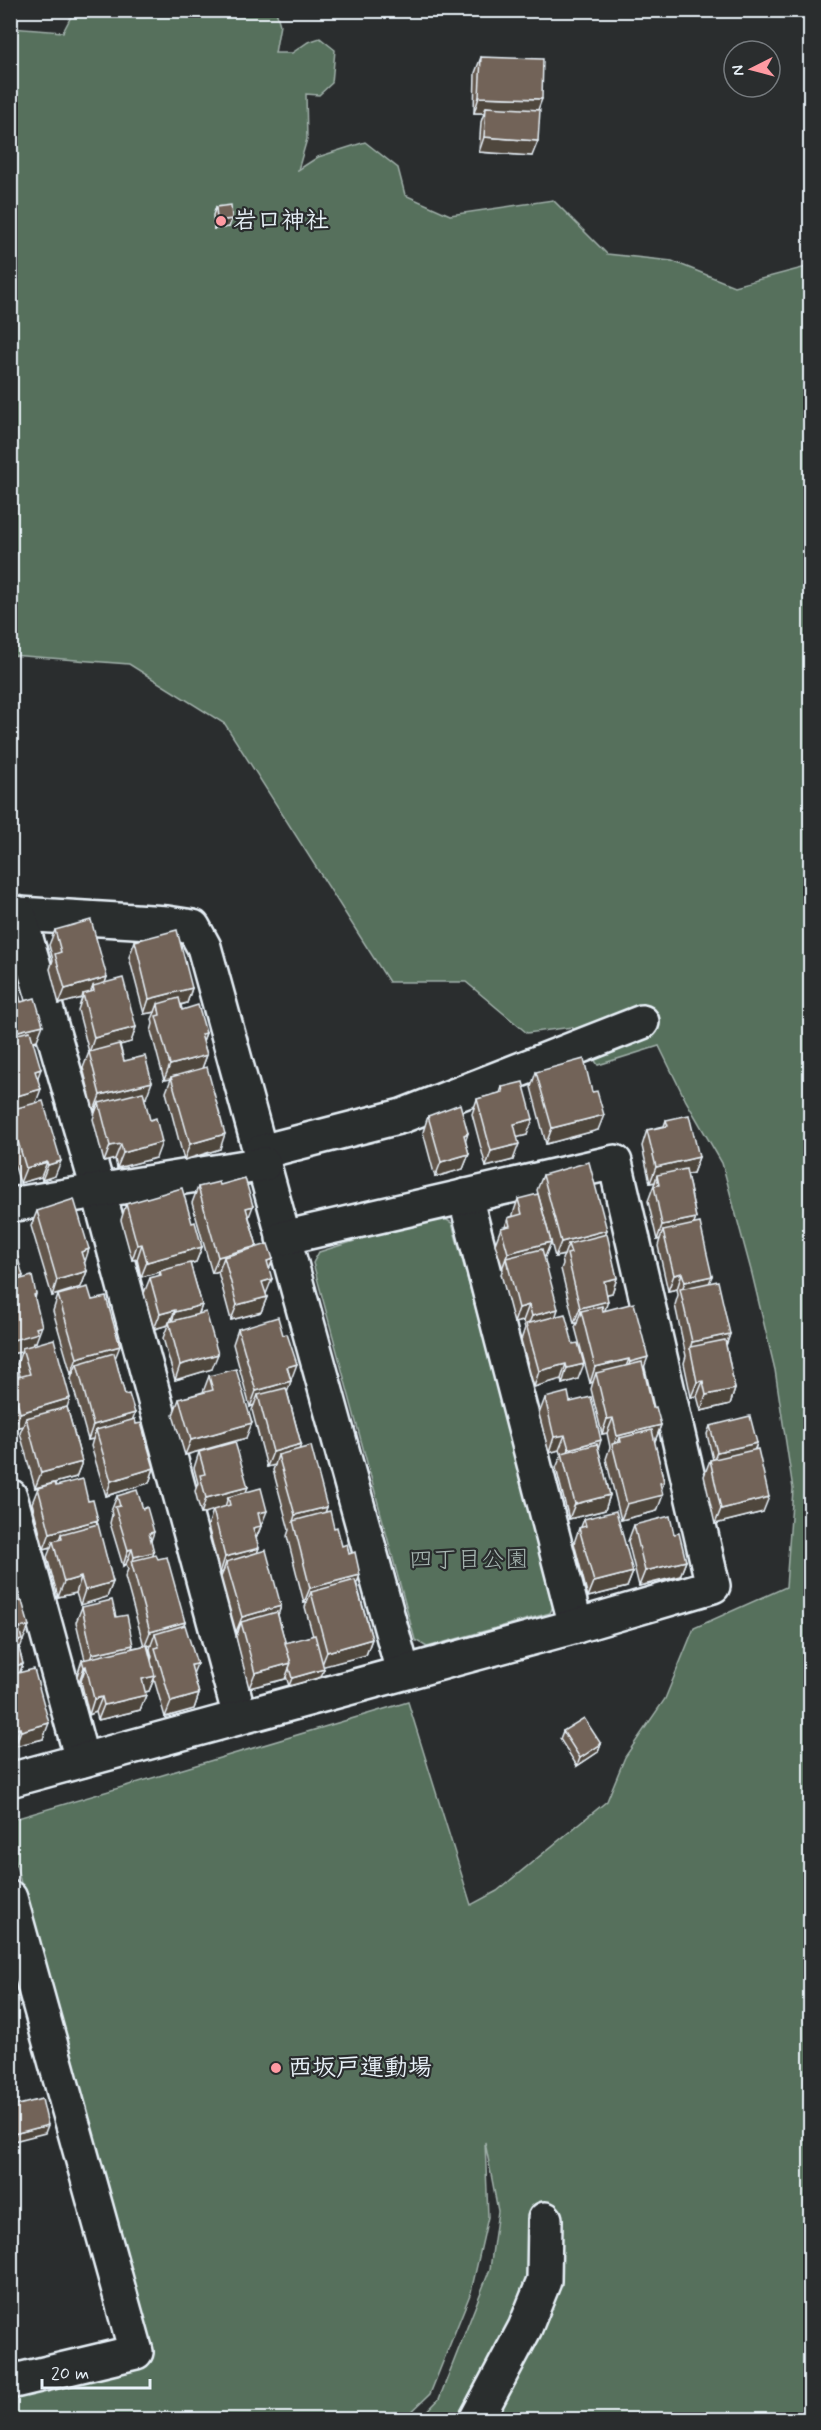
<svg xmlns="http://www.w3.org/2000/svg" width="821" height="2430" viewBox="0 0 821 2430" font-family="Mynerve,'Klee One',sans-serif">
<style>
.green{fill:#576f5c;stroke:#a0b0aa;stroke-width:1.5}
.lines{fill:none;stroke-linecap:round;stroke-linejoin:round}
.minor-casing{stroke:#e8f1f8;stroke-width:38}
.minor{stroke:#2a2d2e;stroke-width:33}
.wall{fill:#62564c;stroke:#e8f1f8;stroke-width:1.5;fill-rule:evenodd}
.shaded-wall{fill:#50463e;stroke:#e8f1f8;stroke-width:1.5}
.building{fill:#726458;stroke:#e8f1f8;stroke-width:1.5}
.poi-dot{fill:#ff9aa2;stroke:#2a2d2e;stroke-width:2}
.labels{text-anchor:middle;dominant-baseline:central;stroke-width:4.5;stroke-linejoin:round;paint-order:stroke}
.poi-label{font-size:24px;font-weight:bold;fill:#e8f1f8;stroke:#2a2d2e;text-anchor:start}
.park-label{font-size:24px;fill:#a7b6b2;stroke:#2a2d2e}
</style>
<rect width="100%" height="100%" fill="#2a2d2e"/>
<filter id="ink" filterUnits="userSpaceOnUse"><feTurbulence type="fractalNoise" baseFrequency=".0167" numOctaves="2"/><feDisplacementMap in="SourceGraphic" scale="12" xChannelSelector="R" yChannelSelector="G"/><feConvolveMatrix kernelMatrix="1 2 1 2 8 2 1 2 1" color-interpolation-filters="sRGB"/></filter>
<g filter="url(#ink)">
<g class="green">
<polygon points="74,11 276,11 280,25 275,53 292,53 308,42 320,38 335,50 332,83 319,95 306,94 307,139 298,170 318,157 365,142 398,168 405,195 450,215 553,200 607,254 672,261 734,286 810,266 810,2419 420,2419 439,2399 490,2269 498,2211 485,2142 488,2217 471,2292 430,2394 404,2419 11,2419 10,2396 149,2363 11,1846 11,1820 408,1702 471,1905 497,1891 607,1801 625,1757 665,1699 694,1628 786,1587 793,1489 775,1370 752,1274 722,1163 686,1101 659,1046 598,1065 572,1027 527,1033 466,982 389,982 225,724 129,664 11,655 11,28 63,32"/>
<polygon points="438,1215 452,1223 556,1600 550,1613 427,1647 415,1640 313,1263 319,1252"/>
</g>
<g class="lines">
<g class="minor-casing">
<g id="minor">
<polyline points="10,911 19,914 167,923 193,927 204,947 403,1672"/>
<polyline points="19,914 98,1189 240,1717"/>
<polyline points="261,1152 402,1116 642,1022"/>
<polyline points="465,1196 576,1626"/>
<polyline points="10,1205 264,1164"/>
<polyline points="10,1496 82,1760"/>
<polyline points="10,1780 576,1626 713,1586 615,1162 283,1238"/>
<polyline points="10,1898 136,2352 10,2382"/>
<polyline points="476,2420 525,2328 544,2281 545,2219"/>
</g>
</g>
<use href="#minor" class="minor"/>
</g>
<g class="wall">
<polygon points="481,57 538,110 532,156 479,152 481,122 484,113 474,113 475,73"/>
<polygon points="216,207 229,227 214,229 213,215"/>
<polygon points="55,930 107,977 105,982 136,1027 131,1042 120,1045 124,1061 146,1098 144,1098 156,1158 117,1168 115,1159 104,1162 93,1119 96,1110 94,1111 83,1068 89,1052 78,1010 82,998 59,1004 50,969 53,960 49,945"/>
<polygon points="135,941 192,988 187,1003 181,1005 182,1010 206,1033 203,1041 207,1055 202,1068 220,1149 184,1160 166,1092 171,1079 164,1080 151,1031 153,1024 152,1019 155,1012 144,1014 129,957"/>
<polygon points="10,972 21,1002 37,1040 33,1042 38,1078 36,1103 55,1176 42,1180 41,1177 20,1183 10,1150"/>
<polygon points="536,1072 598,1130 546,1144 531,1087"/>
<polygon points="502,1087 527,1135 517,1137 513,1160 486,1167 472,1114 477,1099 500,1093"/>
<polygon points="428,1116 468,1133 465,1141 469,1154 463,1169 435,1177 423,1132"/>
<polygon points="666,1120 699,1157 693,1173 687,1174 696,1218 694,1224 709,1283 730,1334 726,1346 735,1389 730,1404 701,1411 697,1396 691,1397 684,1363 686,1356 675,1305 678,1295 677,1289 668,1291 658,1246 660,1239 657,1240 648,1201 655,1182 650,1183 642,1146 647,1130 664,1126"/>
<polygon points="543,1175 605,1234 617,1278 612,1293 607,1294 605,1311 644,1369 653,1408 661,1425 655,1441 654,1441 664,1482 661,1490 657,1511 621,1520 606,1459 610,1447 607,1433 602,1434 591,1389 593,1382 590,1383 575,1327 577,1323 574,1323 561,1269 563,1264 562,1259 564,1255 555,1257 537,1190"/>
<polygon points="220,1185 249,1217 257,1246 256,1247 273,1259 269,1269 266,1295 267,1297 261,1312 231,1320 218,1272 219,1271 212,1273 192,1203 198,1187"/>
<polygon points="518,1199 551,1242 544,1257 556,1316 578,1379 562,1384 561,1379 534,1387 521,1340 525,1328 523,1321 514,1323 501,1274 503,1269 495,1244 501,1228 505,1227 508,1218 513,1216 513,1214"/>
<polygon points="126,1204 192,1223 202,1247 196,1262 190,1264 202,1305 199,1314 212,1369 175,1380 163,1338 168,1325 154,1329 144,1293 150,1278 159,1276 160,1272 141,1277 137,1259 132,1260 121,1220"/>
<polygon points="37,1211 84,1263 87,1271 81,1287 52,1296 31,1226"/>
<polygon points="22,1279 36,1294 35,1299 36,1342 34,1342 33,1345 67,1407 82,1462 76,1477 35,1488 20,1433 23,1426 14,1428 10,1414 10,1379 20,1376 17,1364 21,1352"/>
<polygon points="58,1295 92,1300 115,1358 125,1395 133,1419 136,1424 154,1468 149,1483 106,1496 91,1446 93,1439 88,1440 71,1379 73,1373 71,1374 53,1311"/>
<polygon points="238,1329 291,1380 287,1391 301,1444 299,1449 327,1507 325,1512 342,1546 357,1585 372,1639 366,1655 323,1666 321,1677 289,1686 286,1676 285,1679 249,1688 236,1637 238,1632 236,1632 221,1577 223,1572 220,1573 208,1526 213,1510 201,1514 195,1491 198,1483 194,1468 199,1452 246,1493 262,1526 261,1526 256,1539 257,1553 281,1606 278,1615 285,1643 313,1636 305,1607 307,1602 304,1603 287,1536 289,1530 273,1470 275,1465 267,1467 252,1410 254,1405 250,1407 233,1344"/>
<polygon points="209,1376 246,1438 185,1455 173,1415 179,1399 203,1392"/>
<polygon points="545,1398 570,1402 598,1448 610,1495 605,1510 569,1519 556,1468 561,1456 559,1450 549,1453 539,1414"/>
<polygon points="710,1426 757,1443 755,1450 763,1512 715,1524 704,1476 710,1460 713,1460 707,1434"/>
<polygon points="56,1486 88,1501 97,1524 113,1582 107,1597 80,1605 76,1593 58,1597 47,1557 51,1547 44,1549 32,1503 38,1488"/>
<path d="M 117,1496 L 151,1540 L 153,1555 L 184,1625 L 193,1673 L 199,1694 L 194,1709 L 165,1717 L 154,1679 L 149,1691 L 145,1692 L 146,1695 L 140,1710 L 98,1720 L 96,1712 L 89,1715 L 81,1681 L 79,1682 L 77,1676 L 82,1660 L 85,1660 L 76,1622 L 82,1607 L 116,1617 L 132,1648 L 144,1646 L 125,1577 L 128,1569 L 126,1564 L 123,1566 L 110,1523 L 112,1515 L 111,1511 ZM 151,1645 L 150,1649 L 152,1657 L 151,1660 L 148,1646 Z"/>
<polygon points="584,1519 633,1572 627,1587 588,1597 574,1543 579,1528 581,1527"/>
<polygon points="634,1525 674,1534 686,1561 680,1576 639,1586 628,1541"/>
<polygon points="10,1604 23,1641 22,1641 19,1650 23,1664 19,1673 43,1739 15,1746 14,1743 10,1744"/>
<polygon points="563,1731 601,1744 598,1752 577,1766 560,1739"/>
</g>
<g class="shaded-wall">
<polygon points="479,97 542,99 536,115 486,107 484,113 474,113"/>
<polygon points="484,137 538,141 532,156 479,152"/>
<polygon points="232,219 229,227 214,229 217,221"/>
<polygon points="14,952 10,962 10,953"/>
<polygon points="107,977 102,992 94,991 93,986 89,996 83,994 82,998 59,1004 65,989"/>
<polygon points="192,988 187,1003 159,1010 158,1004 155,1012 144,1014 149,999"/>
<polygon points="43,1025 37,1040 10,1047 10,1043 14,1032"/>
<polygon points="136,1027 131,1042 89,1053 94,1038"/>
<polygon points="206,1033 200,1048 201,1034"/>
<polygon points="207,1055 201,1071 171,1077 170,1079 164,1080 170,1065"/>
<polygon points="41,1069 35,1085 35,1071"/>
<polygon points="152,1082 146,1098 100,1109 99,1103 96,1110 94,1111 100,1095"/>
<polygon points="41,1089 35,1105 10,1112 10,1098"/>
<polygon points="604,1115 598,1130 546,1144 552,1128"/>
<polygon points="533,1119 527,1135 508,1140 514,1124"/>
<polygon points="468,1133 463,1149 464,1135"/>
<polygon points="225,1134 220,1149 184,1160 190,1144"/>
<polygon points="162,1142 156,1158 117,1168 123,1153"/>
<polygon points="121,1144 115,1159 104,1162 110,1146"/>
<polygon points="519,1144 513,1160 486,1167 491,1151"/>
<polygon points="469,1154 463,1169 435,1177 441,1162"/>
<polygon points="699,1157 693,1173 658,1181 657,1175 655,1182 650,1183 656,1167"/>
<polygon points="61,1161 55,1176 42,1180 48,1165"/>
<polygon points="47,1162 41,1177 20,1183 26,1168"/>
<polygon points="253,1206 247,1222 246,1208"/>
<polygon points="696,1218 690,1233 663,1231 660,1239 657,1240 662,1225"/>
<polygon points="607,1230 601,1245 568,1244 564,1255 555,1257 561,1242"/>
<polygon points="551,1242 545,1257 508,1267 506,1258 502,1269 508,1253"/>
<polygon points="142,1244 137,1259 132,1260 137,1245"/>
<polygon points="257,1246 251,1261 224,1257 219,1271 212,1273 218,1257"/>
<polygon points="202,1247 196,1262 141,1277 147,1262"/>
<polygon points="89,1249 84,1265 81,1252"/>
<polygon points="273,1259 267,1275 267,1261"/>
<polygon points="87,1271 81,1287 52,1296 57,1280"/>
<polygon points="682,1273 677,1289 668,1291 674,1275"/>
<polygon points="23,1276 17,1292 10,1293 10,1280"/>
<polygon points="712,1276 706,1291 681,1292 685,1282"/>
<polygon points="617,1278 612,1293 598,1296 604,1281"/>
<polygon points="272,1279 266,1294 256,1298 262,1282"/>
<polygon points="267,1297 261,1312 231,1320 237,1305"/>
<polygon points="608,1301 603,1316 581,1311 577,1323 574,1323 580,1308"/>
<polygon points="202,1305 196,1320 170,1328 175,1312"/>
<polygon points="529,1305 523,1321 514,1323 519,1308"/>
<polygon points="558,1309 553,1325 527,1328 532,1316"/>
<polygon points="175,1310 169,1324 169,1322 168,1325 154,1329 160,1314"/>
<polygon points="42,1326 36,1342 34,1342 32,1349 22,1348 21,1352 10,1354 10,1341 36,1328"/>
<polygon points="730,1334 724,1350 690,1349 692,1342"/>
<polygon points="120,1346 114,1361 77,1364 73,1373 71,1374 77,1358"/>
<polygon points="218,1354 212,1369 175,1380 180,1365"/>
<polygon points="648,1357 642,1373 624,1378 630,1362"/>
<polygon points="629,1359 623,1374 596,1373 593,1382 590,1383 595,1367"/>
<polygon points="297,1364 291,1380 287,1367"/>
<polygon points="566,1364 561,1379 534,1387 539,1371"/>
<polygon points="584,1364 578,1379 562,1384 567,1368"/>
<polygon points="291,1381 286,1396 258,1395 254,1405 250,1407 256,1391"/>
<polygon points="703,1381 697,1396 691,1397 697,1382"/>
<polygon points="735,1389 730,1404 701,1411 706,1395"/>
<polygon points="70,1398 65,1414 26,1418 23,1426 14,1428 20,1413"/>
<polygon points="135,1413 129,1429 96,1430 93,1439 88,1440 93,1425"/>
<polygon points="613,1418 607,1433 602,1434 607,1419"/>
<polygon points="252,1423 246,1438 185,1455 191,1440"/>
<polygon points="661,1425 655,1441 618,1449 621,1442 620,1438 615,1450 613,1447 617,1436"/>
<polygon points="565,1435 559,1450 549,1453 554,1437"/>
<polygon points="601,1440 596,1456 564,1461 569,1449"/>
<polygon points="757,1443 754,1451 714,1460 717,1452"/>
<polygon points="301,1444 296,1459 278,1455 275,1465 267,1467 273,1452"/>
<polygon points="82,1462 76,1477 35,1488 41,1473"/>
<polygon points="154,1468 149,1483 106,1496 111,1481"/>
<polygon points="664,1482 659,1496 663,1495 657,1511 621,1520 627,1504 660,1483"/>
<polygon points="248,1487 242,1502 228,1497 225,1507 201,1514 206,1498"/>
<polygon points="610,1495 605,1510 569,1519 575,1504"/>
<polygon points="769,1497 763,1512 715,1524 721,1509"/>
<polygon points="327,1507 322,1522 293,1522 295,1515"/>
<polygon points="267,1511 255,1541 248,1544 258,1513"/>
<polygon points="98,1520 93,1535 62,1539 61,1534 57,1545 53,1541 51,1547 44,1549 50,1533"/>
<polygon points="154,1532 149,1547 149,1533"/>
<polygon points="259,1548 253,1564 226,1562 223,1572 220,1573 225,1557"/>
<polygon points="132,1549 126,1564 123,1566 128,1550"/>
<polygon points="154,1552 149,1567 132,1565 134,1557"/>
<polygon points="686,1561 680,1576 639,1586 645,1571"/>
<polygon points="633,1572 627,1587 588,1597 594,1582"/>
<polygon points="360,1575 354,1590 311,1592 307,1602 304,1603 310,1588"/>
<polygon points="81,1577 76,1593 58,1597 64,1582"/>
<polygon points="113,1582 107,1597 80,1605 85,1590"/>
<polygon points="18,1584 13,1599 10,1600 10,1586"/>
<polygon points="281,1606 276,1621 241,1622 238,1632 236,1632 242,1617"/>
<polygon points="185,1622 179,1637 155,1634 151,1645 144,1647 150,1632"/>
<polygon points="29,1626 17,1655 11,1657 19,1628"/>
<polygon points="372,1639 366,1655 321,1667 327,1652"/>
<polygon points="133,1645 128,1660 87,1669 92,1654"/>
<polygon points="291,1663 285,1679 249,1688 255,1673"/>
<polygon points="23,1664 17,1679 10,1681 10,1667"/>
<polygon points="197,1664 191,1679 191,1665"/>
<polygon points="86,1666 81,1681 79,1682 84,1667"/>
<polygon points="324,1669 321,1677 289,1686 292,1678"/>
<polygon points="155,1676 149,1691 136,1694 142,1679"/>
<polygon points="199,1694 194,1709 165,1717 171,1702"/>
<polygon points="146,1695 140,1710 98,1720 104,1705"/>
<polygon points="102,1697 96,1712 89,1715 94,1699"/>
<polygon points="49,1723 43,1739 15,1746 21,1731"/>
<polygon points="20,1728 14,1743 10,1744 11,1730"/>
<polygon points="601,1744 598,1752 577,1766 580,1758"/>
<polygon points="48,2125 45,2133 10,2142 10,2135"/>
</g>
<g class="building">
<polygon points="481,57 543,59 542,99 479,97"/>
<polygon points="486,107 540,110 538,141 484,137"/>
<polygon points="231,205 232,219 217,221 216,207"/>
<polygon points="91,920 107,977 65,989 55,954 61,952 55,930"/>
<polygon points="177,930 192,988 149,999 135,941"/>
<polygon points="10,939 14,952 10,953"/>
<polygon points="13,971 21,1002 35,998 43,1025 14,1032 11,1021 10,1021 10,972"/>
<polygon points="123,978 136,1027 94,1038 83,994 94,991 93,986"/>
<polygon points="179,998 182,1010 198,1005 206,1033 201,1034 207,1055 170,1065 156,1016 160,1015 158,1004"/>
<polygon points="30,1031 41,1069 35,1071 41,1089 10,1098 10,1036"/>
<polygon points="119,1044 124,1061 145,1056 152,1082 100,1095 89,1052"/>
<polygon points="584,1059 592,1092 597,1091 604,1115 552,1128 536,1072"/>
<polygon points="207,1067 225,1134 190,1144 171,1077"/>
<polygon points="523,1082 533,1119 514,1124 519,1144 491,1151 477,1099 503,1092 502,1087"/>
<polygon points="143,1092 150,1120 156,1118 162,1142 123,1153 121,1144 110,1146 99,1103"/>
<polygon points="43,1101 61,1161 48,1165 47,1162 26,1168 10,1115 10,1110"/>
<polygon points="460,1104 468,1133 464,1135 469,1154 441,1162 428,1116"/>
<polygon points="689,1115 699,1157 656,1167 647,1130 668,1126 666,1120"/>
<polygon points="589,1162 607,1230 561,1242 543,1175"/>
<polygon points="686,1169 696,1218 662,1225 654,1186 659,1185 657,1175"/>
<polygon points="245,1178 253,1206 246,1208 257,1246 218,1257 198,1187 219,1182 220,1185"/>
<polygon points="182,1188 192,1223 195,1222 202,1247 147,1262 142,1244 137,1245 126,1204"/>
<polygon points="538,1194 551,1242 508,1253 501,1228 510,1226 508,1218 522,1214 518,1199"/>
<polygon points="74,1199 89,1249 81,1252 87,1271 57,1280 37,1211"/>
<polygon points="700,1223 712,1276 685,1282 682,1273 674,1275 663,1231"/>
<polygon points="10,1230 23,1276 10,1280"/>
<polygon points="607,1234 617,1278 604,1281 608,1301 580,1308 567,1254 571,1253 568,1244"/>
<polygon points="268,1244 273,1259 267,1261 272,1279 262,1282 267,1297 237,1305 224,1257"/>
<polygon points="542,1249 558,1309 532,1316 529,1305 519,1308 506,1258"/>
<polygon points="190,1263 202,1305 175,1312 175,1310 160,1314 150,1278 161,1275 160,1271"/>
<polygon points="32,1276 36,1294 34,1295 42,1326 36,1328 38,1333 10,1341 10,1282"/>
<polygon points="718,1281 730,1334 692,1342 680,1289"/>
<polygon points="88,1287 92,1300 106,1297 120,1346 77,1358 58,1295"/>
<polygon points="634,1303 648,1357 630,1362 629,1359 595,1367 581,1311 602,1306 603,1311"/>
<polygon points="206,1312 218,1354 180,1365 169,1322"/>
<polygon points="565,1314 573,1344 578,1343 584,1364 567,1368 566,1364 539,1371 526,1324"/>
<polygon points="278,1317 283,1335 287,1334 297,1364 287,1367 291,1381 256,1391 238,1329"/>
<polygon points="54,1339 70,1398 20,1413 11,1379 30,1374 22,1348"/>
<polygon points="725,1340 735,1389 706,1395 703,1381 697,1382 690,1347"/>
<polygon points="114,1353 125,1395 129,1394 135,1413 93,1425 77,1364"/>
<polygon points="642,1362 653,1408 656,1407 661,1425 617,1436 613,1418 607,1419 596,1373"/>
<polygon points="236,1369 252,1423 191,1440 179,1399 213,1390 209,1376"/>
<polygon points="286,1388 301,1444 273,1452 258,1395"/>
<polygon points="568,1392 570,1402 591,1397 601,1440 569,1449 565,1435 554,1437 545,1398"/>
<polygon points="67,1407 82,1462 41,1473 26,1418"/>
<polygon points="750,1416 757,1443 717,1452 710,1426"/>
<polygon points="135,1419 136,1424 141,1423 154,1468 111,1481 96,1430"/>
<polygon points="652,1430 664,1482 660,1483 663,1495 627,1504 612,1444 621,1442 620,1438"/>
<polygon points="235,1442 248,1487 206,1498 200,1475 205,1474 199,1452"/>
<polygon points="597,1444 610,1495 575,1504 562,1453"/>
<polygon points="311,1446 327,1507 295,1515 278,1455"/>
<polygon points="758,1449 769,1497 721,1509 710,1460"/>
<polygon points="83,1479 88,1501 93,1500 98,1520 50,1533 38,1488 55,1483 56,1486"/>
<polygon points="261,1488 267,1511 258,1513 261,1526 253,1528 259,1548 225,1557 213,1510 230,1505 228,1497"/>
<polygon points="137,1490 143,1509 147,1507 154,1532 149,1533 154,1552 134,1557 132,1549 128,1550 115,1507 120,1506 117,1496"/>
<polygon points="330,1511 334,1528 337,1527 342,1546 347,1544 349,1554 355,1552 360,1575 310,1588 293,1521"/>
<polygon points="616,1511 633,1572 594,1582 579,1528 586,1526 584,1519"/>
<polygon points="670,1516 674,1534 679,1533 686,1561 645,1571 634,1525"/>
<polygon points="98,1524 113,1582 85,1590 81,1577 64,1582 53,1541 62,1539 61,1534"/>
<polygon points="266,1550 281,1606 242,1617 226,1562"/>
<polygon points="156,1555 158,1559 167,1557 185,1622 150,1632 131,1561"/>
<polygon points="10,1558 18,1584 10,1586"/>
<polygon points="355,1580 372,1639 327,1652 311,1592"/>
<polygon points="112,1600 116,1617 127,1615 133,1645 92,1654 82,1607"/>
<polygon points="22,1601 29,1626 19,1628 22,1640 17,1641 23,1664 10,1667 10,1604"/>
<polygon points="277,1612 291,1663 255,1673 241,1622"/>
<polygon points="185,1625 197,1664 191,1665 199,1694 171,1702 155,1648 159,1647 155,1634"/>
<polygon points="315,1635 324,1669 292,1678 289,1668 291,1663 285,1643"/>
<polygon points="147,1645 155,1676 142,1679 146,1695 104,1705 102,1697 94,1699 86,1666 84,1667 82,1660"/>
<polygon points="34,1669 49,1723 21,1731 20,1728 11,1730 10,1675"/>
<polygon points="584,1718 601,1744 580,1758 563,1731"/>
<polygon points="42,2099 48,2125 10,2135 10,2107"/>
</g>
</g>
<g class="poi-dot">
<circle cx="221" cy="221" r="6"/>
<circle cx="276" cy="2068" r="6"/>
</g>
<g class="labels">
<g class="poi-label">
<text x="233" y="221">岩口神社</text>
<text x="288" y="2068">西坂戸運動場</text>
</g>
<g class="park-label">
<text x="469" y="1560">四丁目公園</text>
</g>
</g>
<rect width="821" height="2430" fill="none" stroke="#2a2d2e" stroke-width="36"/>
<rect x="18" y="18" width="785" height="2394" fill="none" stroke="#e8f1f8" stroke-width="2" filter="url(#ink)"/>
<g transform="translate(752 69) rotate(264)"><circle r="28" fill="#2a2d2e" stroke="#767b7f" stroke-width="1.5"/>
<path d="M0-4.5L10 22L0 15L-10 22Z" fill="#ff9aa2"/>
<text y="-9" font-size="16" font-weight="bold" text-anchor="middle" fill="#e8f1f8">N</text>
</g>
<path d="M42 2379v9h108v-9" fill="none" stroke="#e8f1f8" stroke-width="3"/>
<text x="51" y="2379" font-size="18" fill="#e8f1f8" stroke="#2a2d2e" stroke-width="4.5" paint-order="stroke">20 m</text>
</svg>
